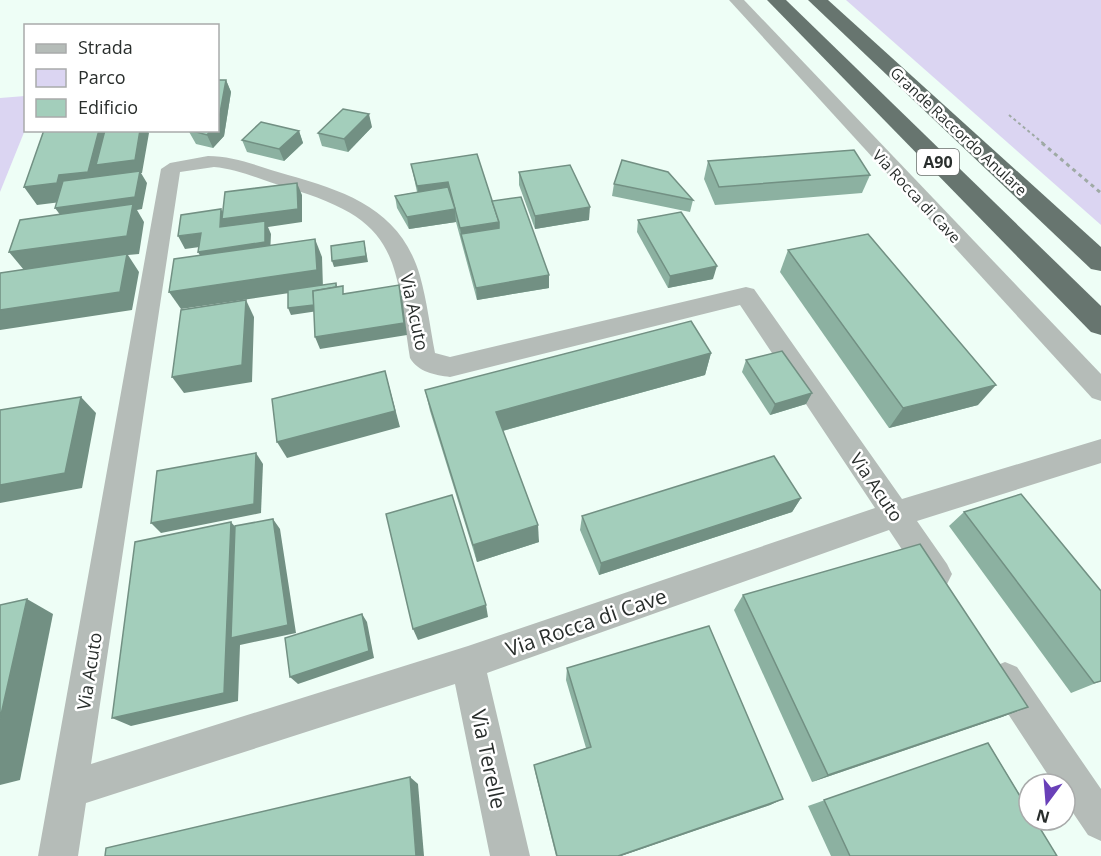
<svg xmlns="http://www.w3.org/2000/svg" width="1101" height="856" viewBox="0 0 1101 856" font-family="'Open Sans',sans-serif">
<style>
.green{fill:#dbd5f2}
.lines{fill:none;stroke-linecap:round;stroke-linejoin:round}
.path-far1{stroke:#9faaa5;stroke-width:2;stroke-dasharray:3 3;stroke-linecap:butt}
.path{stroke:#9faaa5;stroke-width:3;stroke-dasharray:4 4;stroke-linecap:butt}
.street{fill:#b5bcb8;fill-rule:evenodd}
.highway{fill:#67756f;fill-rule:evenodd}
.wall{fill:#8cb1a1}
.shaded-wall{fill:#729083}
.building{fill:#a3cebb;stroke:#729083;stroke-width:1.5}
.labels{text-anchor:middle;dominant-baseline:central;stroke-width:5;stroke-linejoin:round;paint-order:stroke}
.far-street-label{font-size:15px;fill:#292e2c;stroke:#fff}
.shield{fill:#fff;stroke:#696d6b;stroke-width:1.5}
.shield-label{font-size:16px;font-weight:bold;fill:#292e2c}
.street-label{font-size:18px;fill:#292e2c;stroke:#fff}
.near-street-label{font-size:21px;fill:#292e2c;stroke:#fff}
</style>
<rect width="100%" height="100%" fill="#eefef6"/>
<g class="green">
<polygon points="846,0 1101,0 1101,225"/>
<polygon points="25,96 25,130 0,192 0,98"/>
</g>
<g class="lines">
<polyline class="path-far1" points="1009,115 1044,144"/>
<polyline class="path" points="1042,143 1101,193"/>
<g class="street">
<polygon points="729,0 744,0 1101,374 1101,401 1092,398"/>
<path d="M 208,156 C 236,156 262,168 288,175 C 348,192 401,210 420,276 C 427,301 430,327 435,353 L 450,357 L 746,287 L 754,289 L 902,499 L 1101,439 L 1101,463 L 917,521 L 947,564 L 952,574 L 947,584 L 936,589 L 925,584 L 889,530 L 487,673 L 530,856 L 490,856 L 455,684 L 86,803 L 78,856 L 38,856 L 161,169 L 170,163 ZM 214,167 C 238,169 262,180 285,187 C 398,220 394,253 410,358 C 418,372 435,375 450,377 L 740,305 L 875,508 L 468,646 L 91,764 L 180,172 Z"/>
<polygon points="1005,662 1017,667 1101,789 1101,841 1088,835 1065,801 1065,784 1054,784 993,691 988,679 993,667"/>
</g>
<g class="highway">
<polygon points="767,0 786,0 1101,306 1101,335 1091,332"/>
<polygon points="808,0 828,0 1101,247 1101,271 1091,269"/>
</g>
</g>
<g class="wall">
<polygon points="226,80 231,92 224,136 213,148 196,144 188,130 218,130"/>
<polygon points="372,127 348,152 322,146 318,133"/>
<polygon points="299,131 303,143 284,161 247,152 242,140"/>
<polygon points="708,161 870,175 862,193 715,205 704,179"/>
<polygon points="411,164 492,201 549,275 549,288 477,300 456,222 409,229 397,208 395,196 417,192"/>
<polygon points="519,172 589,220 535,229 519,185"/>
<polygon points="614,184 693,200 690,212 612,196"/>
<polygon points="638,220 713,279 668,288 637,232"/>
<polygon points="788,250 978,405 889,428 780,272"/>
<polygon points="711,353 705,375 503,431 539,542 477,562 430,411 425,390"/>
<polygon points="746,360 812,393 806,404 770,415 742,372"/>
<polygon points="801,498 792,512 599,575 580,530 582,516"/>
<polygon points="964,512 1101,681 1071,693 949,526"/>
<polygon points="743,595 1028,707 1002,717 812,782 734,610"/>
<polygon points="567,668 783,799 770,805 621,856 556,856 535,772 534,765 586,748 566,680"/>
<polygon points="988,743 1057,856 831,856 808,806"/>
</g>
<g class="shaded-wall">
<polygon points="226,80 231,92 224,136 213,148 207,135 211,130 218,130 218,124"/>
<polygon points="369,114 372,127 348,152 344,139"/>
<polygon points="99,130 147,130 149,133 142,173 141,173 147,183 142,209 137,210 144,222 139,254 128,255 139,272 132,310 0,330 0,310 24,270 9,252 64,220 55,208 69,201 37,205 24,187 59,175"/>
<polygon points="299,131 303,143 284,161 279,149"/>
<polygon points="448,182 450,200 420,204 417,186"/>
<polygon points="297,183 302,195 302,222 268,227 271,234 270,255 205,264 198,252 220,227 221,209 226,219"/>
<polygon points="590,207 589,220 535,229 535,216"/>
<polygon points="455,209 456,222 409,229 407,217"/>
<polygon points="499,222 500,240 461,234 460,228"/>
<polygon points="201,233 207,246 185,249 178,236"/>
<polygon points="315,239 322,257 323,288 181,309 169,292"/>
<polygon points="364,241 368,262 334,267 332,261"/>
<polygon points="717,266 713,279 668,288 670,276"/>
<polygon points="549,275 549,288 477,300 476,288"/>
<polygon points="336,283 338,289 318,311 291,315 288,308"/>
<polygon points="399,285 402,297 407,335 320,349 315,337"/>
<polygon points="246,300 254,317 252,382 184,393 172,377"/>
<polygon points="711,353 705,375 498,432 496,412"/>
<polygon points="385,371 400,427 287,458 277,442"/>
<polygon points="996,385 978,405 889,428 903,408"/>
<polygon points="812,393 806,404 770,415 775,404"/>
<polygon points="81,397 96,413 82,488 0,503 0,485"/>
<polygon points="256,453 263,464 261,513 161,533 151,523"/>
<polygon points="801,498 792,512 599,575 601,563"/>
<polygon points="273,519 280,529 296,633 240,645 238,701 131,726 112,718 231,522 243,536"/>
<polygon points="538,525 539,542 477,562 473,545"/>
<polygon points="27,599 53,614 20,780 0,785 0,719"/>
<polygon points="486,605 488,617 418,640 413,629"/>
<polygon points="362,614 367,622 374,658 298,684 290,677"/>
<polygon points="1028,707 1002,717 812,782 828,775"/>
<polygon points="410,777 418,784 424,856 416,856"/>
<polygon points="783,799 770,805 621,856 618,856"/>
</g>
<g class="building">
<polygon points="218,80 226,80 218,124"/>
<polygon points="343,109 369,114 344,139 318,133"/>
<polygon points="261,122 299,131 279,149 242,140"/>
<polygon points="44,130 99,130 88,172 59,175 57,183 24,187"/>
<polygon points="105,130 140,130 135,160 96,165"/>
<polygon points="189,130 211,130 207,135"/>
<polygon points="854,150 870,175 719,187 708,161"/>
<polygon points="477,154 499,222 460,228 448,182 417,186 411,164"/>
<polygon points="622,160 668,172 693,200 614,184"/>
<polygon points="570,165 590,207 535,216 519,172"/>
<polygon points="140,171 135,197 55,208 63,181"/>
<polygon points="297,183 298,209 222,219 225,192"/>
<polygon points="448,187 455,209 407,217 395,196"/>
<polygon points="521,197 549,275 476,288 461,234 499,228 499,222 492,201"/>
<polygon points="133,204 127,236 9,252 20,220"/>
<polygon points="221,209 220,227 265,221 265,242 198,252 201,233 178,236 181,215"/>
<polygon points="681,212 717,266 670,276 638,220"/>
<polygon points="868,234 996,385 903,408 788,250"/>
<polygon points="315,239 317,270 169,292 174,259"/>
<polygon points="364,241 366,256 332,261 331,246"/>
<polygon points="127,254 120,292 0,310 0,273"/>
<polygon points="336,283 336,287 313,291 314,305 288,308 288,290"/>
<polygon points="399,285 404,323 315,337 313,291 343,286 343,294"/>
<polygon points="246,300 242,365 172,377 181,310"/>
<polygon points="691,321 711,353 496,412 538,525 473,545 425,390"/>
<polygon points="782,351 812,393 775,404 746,360"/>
<polygon points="385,371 395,411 277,442 272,399"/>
<polygon points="81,397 65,473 0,485 0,410"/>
<polygon points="256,453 254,504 151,523 157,471"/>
<polygon points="774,456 801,498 601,563 582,516"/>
<polygon points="1021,494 1101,591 1101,681 1094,683 964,512"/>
<polygon points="452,495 486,605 413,629 386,514"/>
<polygon points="273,519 288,625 231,638 235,526"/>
<polygon points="231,522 224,693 112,718 135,542"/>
<polygon points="920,544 1028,707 828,775 743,595"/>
<polygon points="27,599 0,719 0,605"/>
<polygon points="362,614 369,651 290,677 285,638"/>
<polygon points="709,626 783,799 618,856 557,856 534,765 591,747 567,668"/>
<polygon points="988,743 1029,811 1029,820 1035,820 1057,856 850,856 824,800"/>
<polygon points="410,777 416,856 105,856 106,848"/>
</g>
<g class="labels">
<g class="far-street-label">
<text transform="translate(959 131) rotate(43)">Grande Raccordo Anulare</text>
<text transform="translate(917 196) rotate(47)">Via Rocca di Cave</text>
</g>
<rect class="shield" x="917" y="149" width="42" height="26" rx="4.5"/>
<g class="shield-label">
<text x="938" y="162">A90</text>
</g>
<g class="street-label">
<text transform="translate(415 312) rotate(78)">Via Acuto</text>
<text transform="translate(877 487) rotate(56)">Via Acuto</text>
<text transform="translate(89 671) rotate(-81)">Via Acuto</text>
</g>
<g class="near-street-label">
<text transform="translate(586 622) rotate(-19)">Via Rocca di Cave</text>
<text transform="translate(489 759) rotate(78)">Via Terelle</text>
</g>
</g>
<rect x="24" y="24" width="195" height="108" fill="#ffffff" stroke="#a9abab" stroke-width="1.5"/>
<rect x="36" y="44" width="30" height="9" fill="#b5bcb8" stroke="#a9abab" stroke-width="1.5"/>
<text x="78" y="54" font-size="18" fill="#292e2c">Strada</text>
<rect x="36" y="69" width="30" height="18" fill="#dbd5f2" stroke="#a9abab" stroke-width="1.5"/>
<text x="78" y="84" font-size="18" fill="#292e2c">Parco</text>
<rect x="36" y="99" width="30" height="18" fill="#a3cebb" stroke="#a9abab" stroke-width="1.5"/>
<text x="78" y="114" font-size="18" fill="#292e2c">Edificio</text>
<g transform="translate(1047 802) rotate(196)"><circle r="28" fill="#ffffff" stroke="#a9abab" stroke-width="1.5"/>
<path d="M0-4.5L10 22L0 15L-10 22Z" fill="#6940b8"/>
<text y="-9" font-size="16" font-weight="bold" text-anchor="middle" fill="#292e2c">N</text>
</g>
</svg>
